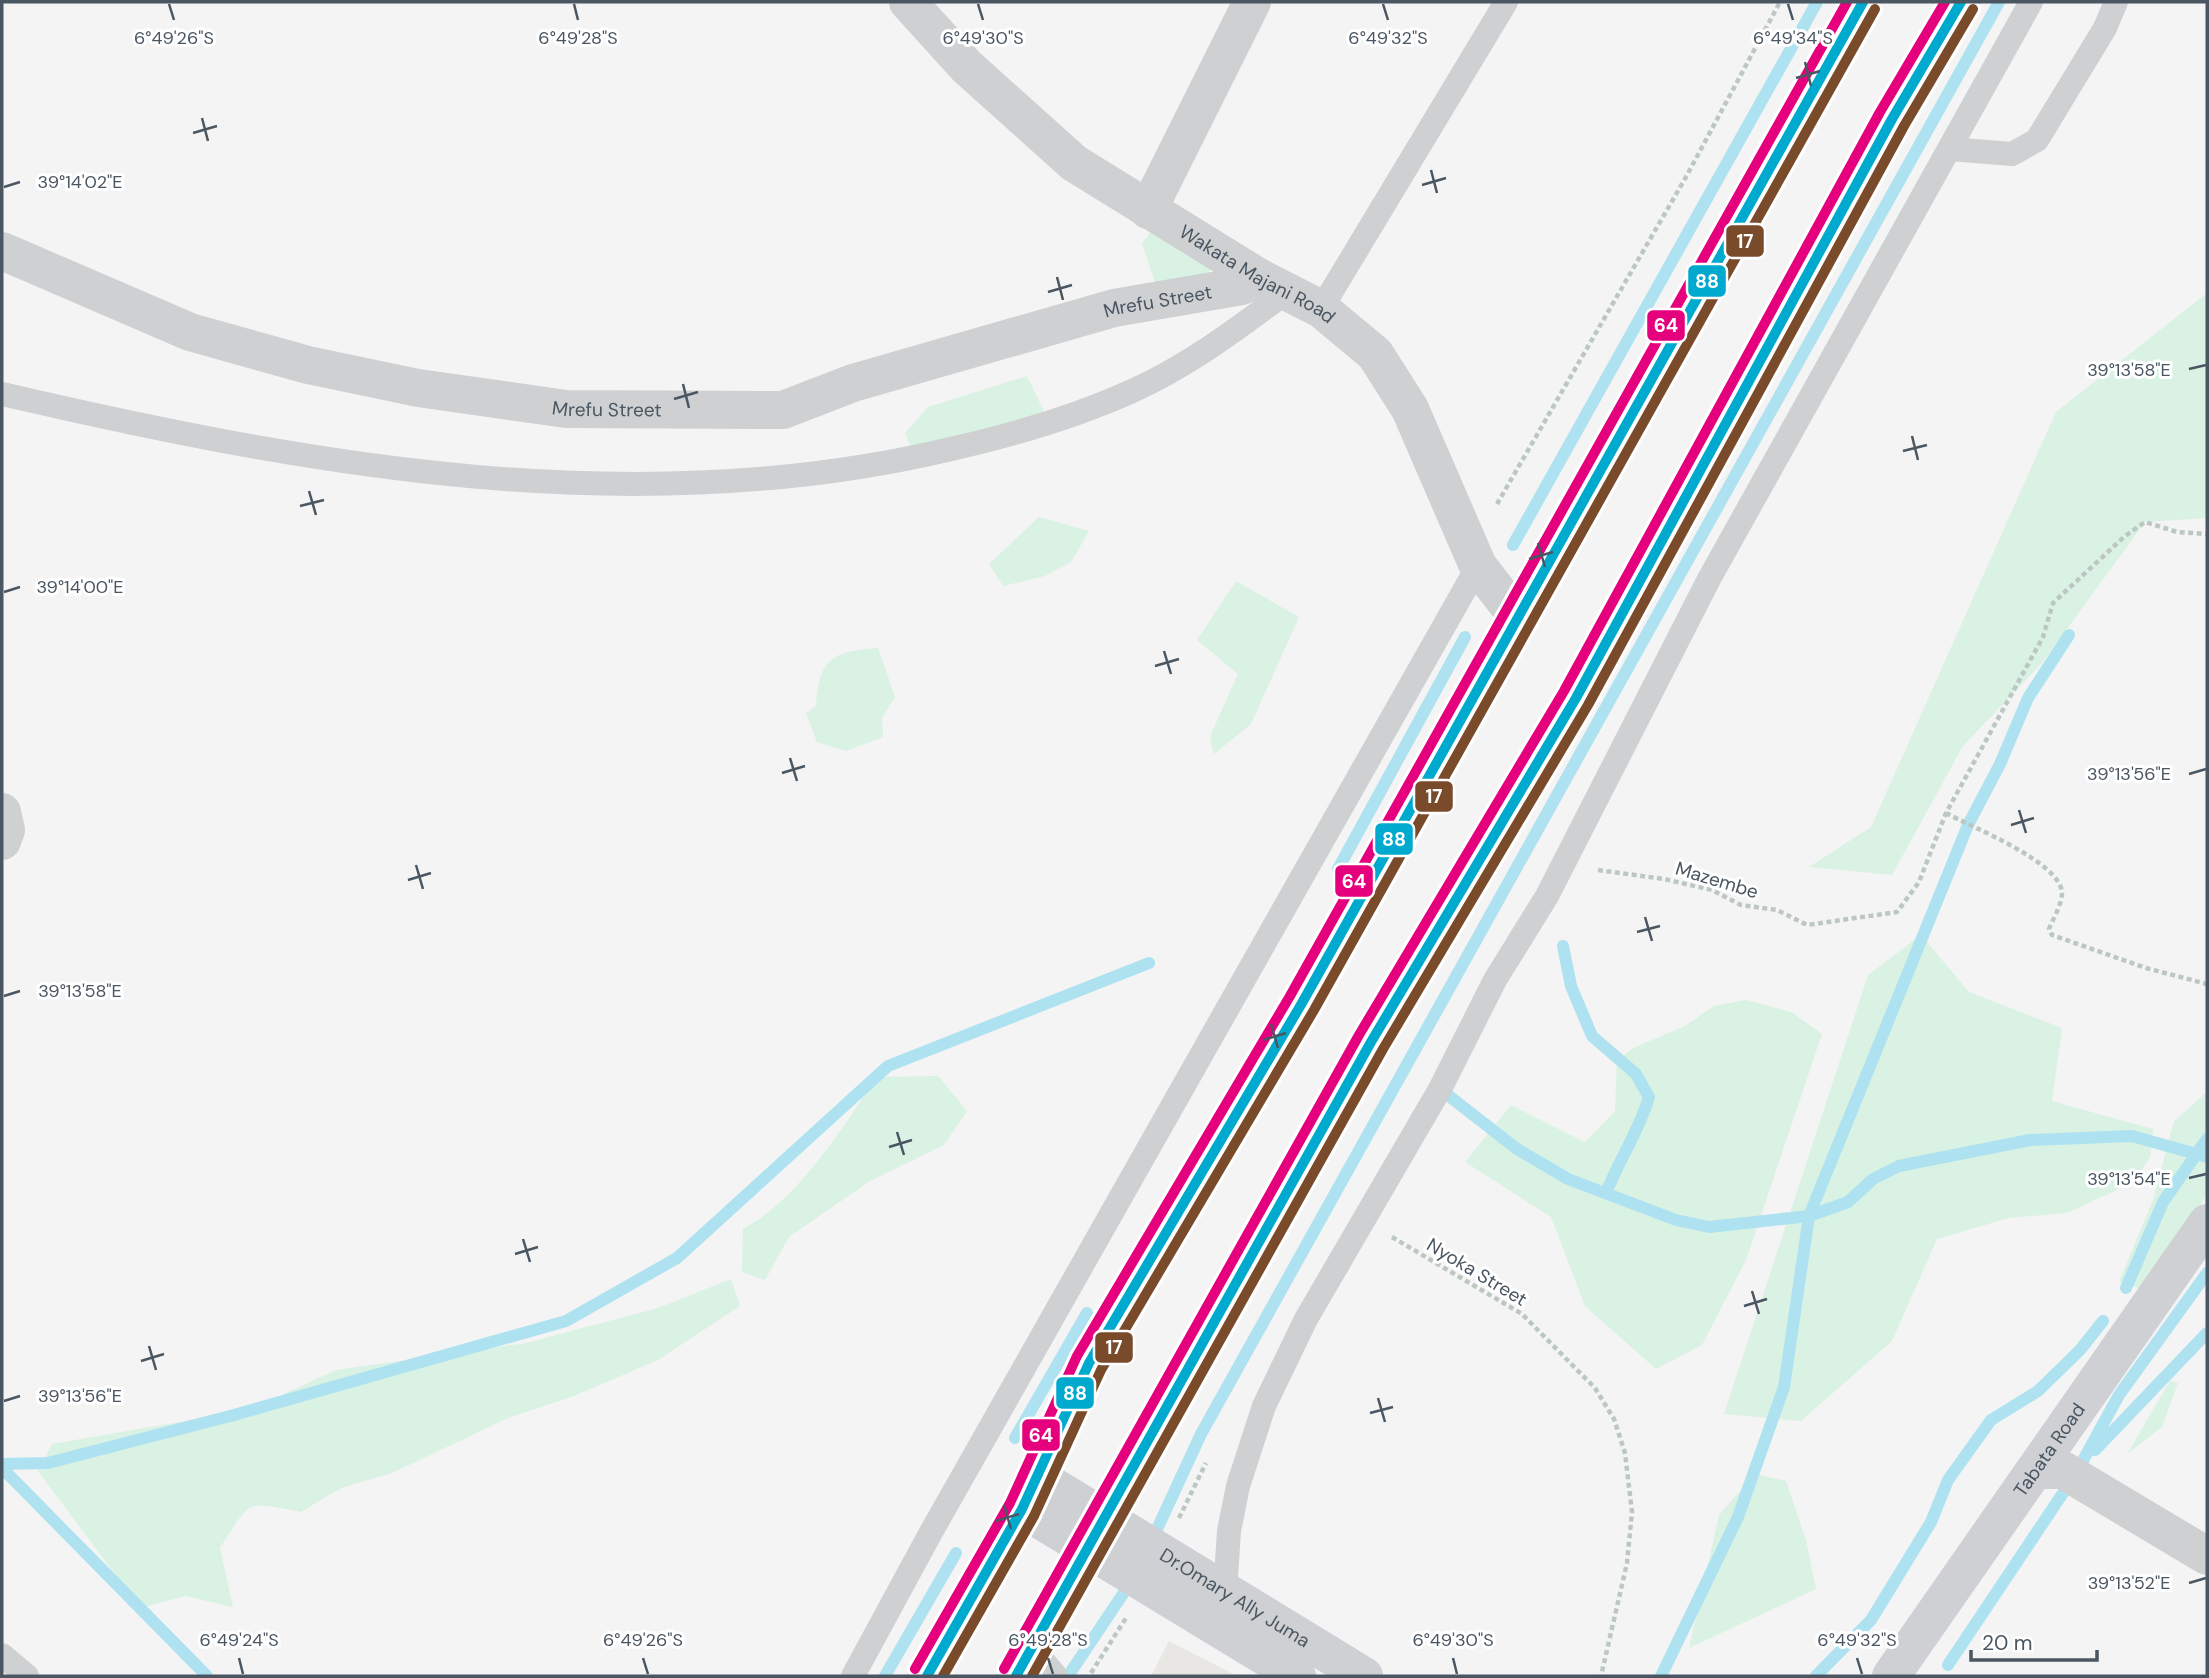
<svg xmlns="http://www.w3.org/2000/svg" width="2209" height="1678" viewBox="0 0 2209 1678" font-family="'DM Sans',sans-serif">
<style>
.commercial{fill:#e8e7e3}
.green{fill:#d9f2e3}
.lines{fill:none;stroke-linecap:round;stroke-linejoin:round}
.stream{stroke:#aee2f0;stroke-width:12}
.path{stroke:#bcc7c4;stroke-width:4.5;stroke-dasharray:5 3.5;stroke-linecap:butt}
.lane{stroke:#ced0d2;stroke-width:24}
.street{stroke:#ced0d2;stroke-width:38}
.secondary{stroke:#ced0d4;stroke-width:38}
.primary{stroke:#caced1;stroke-width:38}
.bus-1-casing{stroke:#fff;stroke-width:16}
.bus-2-casing{stroke:#fff;stroke-width:16}
.bus-3-casing{stroke:#fff;stroke-width:16}
.bus-1{stroke:#00a9ce;stroke-width:10}
.bus-2{stroke:#7a4b2a;stroke-width:10}
.bus-3{stroke:#e5007d;stroke-width:10}
.ticks{fill:none;stroke:#4a5661;stroke-width:2.5}
.labels{text-anchor:middle;dominant-baseline:central;stroke-width:6;stroke-linejoin:round;paint-order:stroke}
.street-label{font-size:19px;fill:#4a5661;stroke:#fff}
.ticks-label{font-size:18px;text-anchor:middle;fill:#4a5661;stroke:#fff;stroke-width:6;stroke-linejoin:round;paint-order:stroke}
.line-badge{stroke:#fff;stroke-width:2.5}
.badge-label{font-size:19px;text-anchor:middle;font-weight:bold;fill:#fff}
</style>
<rect width="100%" height="100%" fill="#f4f4f4"/>
<polygon class="commercial" points="1169,1641 1237,1676 1151,1676"/>
<g class="green">
<polygon points="1167,208 1222,237 1205,284 1157,288 1142,244"/>
<polygon points="2207,293 2207,518 2145,522 2042,663 1963,746 1892,875 1809,867 1871,827 2056,412"/>
<polygon points="1027,376 1054,432 916,458 905,433 928,407"/>
<polygon points="1039,517 1089,531 1071,562 1045,576 1003,586 989,564"/>
<polygon points="1236,581 1299,617 1251,724 1214,754 1210,740 1212,732 1238,674 1197,640"/>
<path d="M 878,648 L 895,697 L 882,718 L 883,737 L 846,751 L 817,742 L 806,713 L 816,706 C 819,659 832,651 878,648 Z"/>
<polygon points="1921,935 1969,992 2062,1028 2052,1101 2153,1129 2150,1157 2134,1182 2067,1213 2009,1218 1937,1239 1892,1341 1801,1421 1724,1414 1868,975"/>
<polygon points="1746,1000 1791,1012 1822,1034 1746,1260 1702,1345 1656,1369 1585,1306 1551,1217 1465,1162 1511,1105 1585,1142 1615,1111 1617,1060 1633,1048 1685,1026 1714,1006"/>
<path d="M 938,1076 L 967,1111 L 944,1145 L 870,1181 L 789,1237 L 765,1280 L 742,1272 L 743,1229 C 800,1198 841,1129 877,1077 Z"/>
<polygon points="2207,1092 2207,1194 2146,1290 2119,1282 2153,1200 2174,1121"/>
<path d="M 731,1279 L 740,1306 L 658,1360 L 574,1396 L 508,1418 L 392,1473 L 341,1488 L 301,1512 C 243,1501 252,1499 220,1548 L 233,1607 L 185,1596 L 140,1608 L 38,1471 L 52,1444 L 249,1410 L 336,1370 L 526,1343 L 658,1308 Z"/>
<polygon points="2170,1381 2178,1383 2162,1427 2127,1454"/>
<polygon points="1755,1474 1786,1481 1806,1540 1816,1589 1689,1648 1719,1515"/>
</g>
<g class="lines">
<g class="stream">
<polyline points="1513,545 1817,2"/>
<polyline points="1338,869 1465,637"/>
<path d="M 1563,946 L 1571,986 L 1592,1036 L 1636,1074 L 1649,1097 C 1639,1131 1619,1160 1606,1193"/>
<polyline points="1440,1089 1517,1149 1568,1179 1676,1220 1709,1227 1809,1216 1848,1202 1873,1179 1899,1166 2030,1140 2132,1136 2207,1157"/>
<polyline points="2126,1288 2163,1202 2207,1139"/>
<polyline points="1015,1438 1087,1313"/>
<polyline points="2095,1450 2207,1333"/>
<polyline points="2,1464 48,1463 234,1415 566,1321 677,1258 888,1066 1149,963"/>
<polyline points="2,1468 207,1676"/>
<polyline points="2075,1475 2119,1395 2207,1273"/>
<polyline points="1152,1540 1201,1434 1999,2"/>
<polyline points="1948,1665 2063,1493"/>
<polyline points="885,1676 956,1553"/>
<polyline points="1068,1676 1131,1582"/>
<polyline points="1661,1676 1738,1517 1784,1387 1809,1216 1968,825 2000,764 2028,698 2069,635"/>
<polyline points="1816,1676 1871,1620 1931,1522 1948,1480 1991,1420 2038,1391 2080,1350 2103,1321"/>
</g>
<g class="path">
<polyline points="1497,504 1686,177 1780,2"/>
<path d="M 1946,813 C 1971,827 2061,862 2062,893 C 2062,904 2053,919 2049,929 L 2052,935 L 2146,968 L 2207,984"/>
<polyline points="1598,870 1664,879 1712,890 1741,905 1777,910 1807,925 1897,912 1919,882 1946,813 2043,637 2053,603 2125,536 2145,522 2177,532 2207,534"/>
<polyline points="1392,1237 1522,1314 1595,1388 1614,1419 1625,1453 1632,1512 1627,1563 1601,1676"/>
<polyline points="1179,1518 1206,1463"/>
<polyline points="1091,1673 1126,1618"/>
</g>
<g class="lane">
<polyline points="1950,149 2012,154 2037,140 2105,28 2116,2"/>
<polyline points="1321,309 1506,2"/>
<path d="M 2,394 C 311,466 636,524 951,449 C 1013,435 1072,418 1130,392 C 1188,366 1237,329 1288,291"/>
<polyline points="1225,1592 1229,1531 1238,1486 1264,1406 1306,1319 1440,1089 1495,980 1547,896 1709,579 2031,2"/>
<polyline points="1032,1648 1056,1676"/>
<polyline points="2,1655 27,1676"/>
<polyline points="853,1676 930,1534 1478,566"/>
</g>
<g class="street">
<path id="s1" d="M 908,2 L 966,66 L 1074,163 L 1260,278 L 1321,309 L 1375,354 L 1410,409 L 1478,566 L 1519,619"/>
<polyline points="1148,210 1252,2"/>
<path id="s2" d="M 2,251 L 190,332 L 308,365 L 418,388 L 566,409 L 783,410 L 853,383 L 1114,308 L 1242,286 L 1260,278"/>
<polyline points="2,812 6,830 2,841"/>
<polyline points="2035,1470 2063,1470 2207,1556"/>
</g>
<g class="secondary">
<path id="s3" d="M 1038,1477 L 1364,1676"/>
<polyline points="1022,1509 1297,1676"/>
<path id="s4" d="M 1891,1676 L 2207,1223"/>
</g>
<g class="primary">
<polyline points="927,1676 1022,1509 1089,1363 1302,1003 1863,2"/>
<polyline points="1016,1676 1371,1042 1576,698 1892,119 1961,2"/>
</g>
<g class="bus-1-casing">
<g id="bus-1">
<polyline points="927,1676 1022,1509 1089,1363 1302,1003 1863,2"/>
<polyline points="1016,1676 1371,1042 1576,698 1892,119 1961,2"/>
</g>
</g>
<g class="bus-2-casing">
<g id="bus-2">
<polyline points="943,1676 1034,1516 1101,1370 1314,1010 1875,9"/>
<polyline points="1032,1676 1383,1049 1588,705 1904,126 1973,9"/>
</g>
</g>
<g class="bus-3-casing">
<g id="bus-3">
<polyline points="915,1669 1010,1503 1077,1356 1290,996 1847,2"/>
<polyline points="1004,1669 1359,1035 1564,691 1880,112 1945,2"/>
</g>
</g>
<use href="#bus-1" class="bus-1"/>
<use href="#bus-2" class="bus-2"/>
<use href="#bus-3" class="bus-3"/>
</g>
<path class="ticks" d="M 169,4 L 174,20M 574,4 L 578,20M 978,4 L 983,20M 1383,4 L 1388,20M 1788,4 L 1793,20M 1805,62 L 1811,86M 1796,78 L 1820,71M 202,118 L 208,141M 193,133 L 217,126M 1431,170 L 1437,193M 1422,185 L 1446,178M 4,187 L 20,182M 1057,277 L 1063,300M 1048,292 L 1072,285M 2189,369 L 2206,365M 683,384 L 689,408M 674,399 L 698,392M 1912,436 L 1918,460M 1903,451 L 1927,445M 309,491 L 316,515M 300,506 L 324,500M 1538,543 L 1545,567M 1529,559 L 1553,552M 4,592 L 20,587M 1164,651 L 1171,674M 1155,666 L 1179,659M 790,758 L 797,781M 782,773 L 805,766M 2189,774 L 2206,769M 2019,810 L 2026,833M 2011,825 L 2034,818M 416,865 L 423,889M 408,880 L 431,873M 1645,917 L 1652,941M 1637,932 L 1660,926M 4,996 L 20,991M 1271,1024 L 1278,1048M 1263,1040 L 1286,1033M 897,1132 L 904,1155M 889,1147 L 912,1140M 2189,1178 L 2206,1174M 523,1239 L 530,1262M 515,1254 L 538,1247M 1752,1291 L 1759,1314M 1744,1306 L 1767,1299M 149,1346 L 156,1370M 141,1361 L 164,1354M 1378,1398 L 1385,1422M 4,1401 L 20,1396M 1370,1413 L 1393,1407M 1004,1505 L 1011,1529M 996,1521 L 1019,1514M 2189,1583 L 2206,1578M 239,1658 L 243,1674M 643,1658 L 648,1674M 1048,1658 L 1053,1674M 1453,1658 L 1457,1674M 1857,1658 L 1862,1674"/>
<g class="labels">
<g class="street-label">
<text stroke="none"><textPath href="#s1" startOffset="446">Wakata Majani Road</textPath></text>
<text stroke="none"><textPath href="#s2" startOffset="1197">Mrefu Street</textPath></text>
<text stroke="none"><textPath href="#s2" startOffset="630">Mrefu Street</textPath></text>
<text transform="translate(1717 880) rotate(17)">Mazembe</text>
<text transform="translate(1477 1272) rotate(31)">Nyoka Street</text>
<text stroke="none"><textPath href="#s4" startOffset="276">Tabata Road</textPath></text>
<text stroke="none"><textPath href="#s3" startOffset="231">Dr.Omary Ally Juma</textPath></text>
</g>
</g>
<g class="ticks-label">
<text x="174" y="44">6°49'26"S</text>
<text x="578" y="44">6°49'28"S</text>
<text x="983" y="44">6°49'30"S</text>
<text x="1388" y="44">6°49'32"S</text>
<text x="1793" y="44">6°49'34"S</text>
<text x="80" y="188">39°14'02"E</text>
<text x="2129" y="376">39°13'58"E</text>
<text x="80" y="593">39°14'00"E</text>
<text x="2129" y="780">39°13'56"E</text>
<text x="80" y="997">39°13'58"E</text>
<text x="2129" y="1185">39°13'54"E</text>
<text x="80" y="1402">39°13'56"E</text>
<text x="2129" y="1589">39°13'52"E</text>
<text x="239" y="1646">6°49'24"S</text>
<text x="643" y="1646">6°49'26"S</text>
<text x="1048" y="1646">6°49'28"S</text>
<text x="1453" y="1646">6°49'30"S</text>
<text x="1857" y="1646">6°49'32"S</text>
</g>
<g class="line-badge">
<rect x="1725" y="224" width="40" height="34" rx="7" fill="#7a4b2a"/>
<rect x="1687" y="264" width="40" height="34" rx="7" fill="#00a9ce"/>
<rect x="1646" y="309" width="40" height="33" rx="7" fill="#e5007d"/>
<rect x="1414" y="780" width="40" height="33" rx="7" fill="#7a4b2a"/>
<rect x="1374" y="822" width="40" height="34" rx="7" fill="#00a9ce"/>
<rect x="1334" y="864" width="40" height="34" rx="7" fill="#e5007d"/>
<rect x="1094" y="1331" width="40" height="33" rx="7" fill="#7a4b2a"/>
<rect x="1055" y="1376" width="40" height="34" rx="7" fill="#00a9ce"/>
<rect x="1021" y="1418" width="40" height="34" rx="7" fill="#e5007d"/>
</g>
<g class="badge-label">
<text x="1745" y="248">17</text>
<text x="1707" y="288">88</text>
<text x="1666" y="332">64</text>
<text x="1434" y="803">17</text>
<text x="1394" y="846">88</text>
<text x="1354" y="888">64</text>
<text x="1114" y="1354">17</text>
<text x="1075" y="1400">88</text>
<text x="1041" y="1442">64</text>
</g>
<rect width="2209" height="1678" fill="none" stroke="#4a5661" stroke-width="7"/>
<path d="M1971 1650v10h126v-10" fill="none" stroke="#4a5661" stroke-width="3.5"/>
<text x="1982" y="1650" font-size="21" fill="#4a5661" stroke="#ffffff" stroke-width="5" paint-order="stroke">20 m</text>
</svg>
